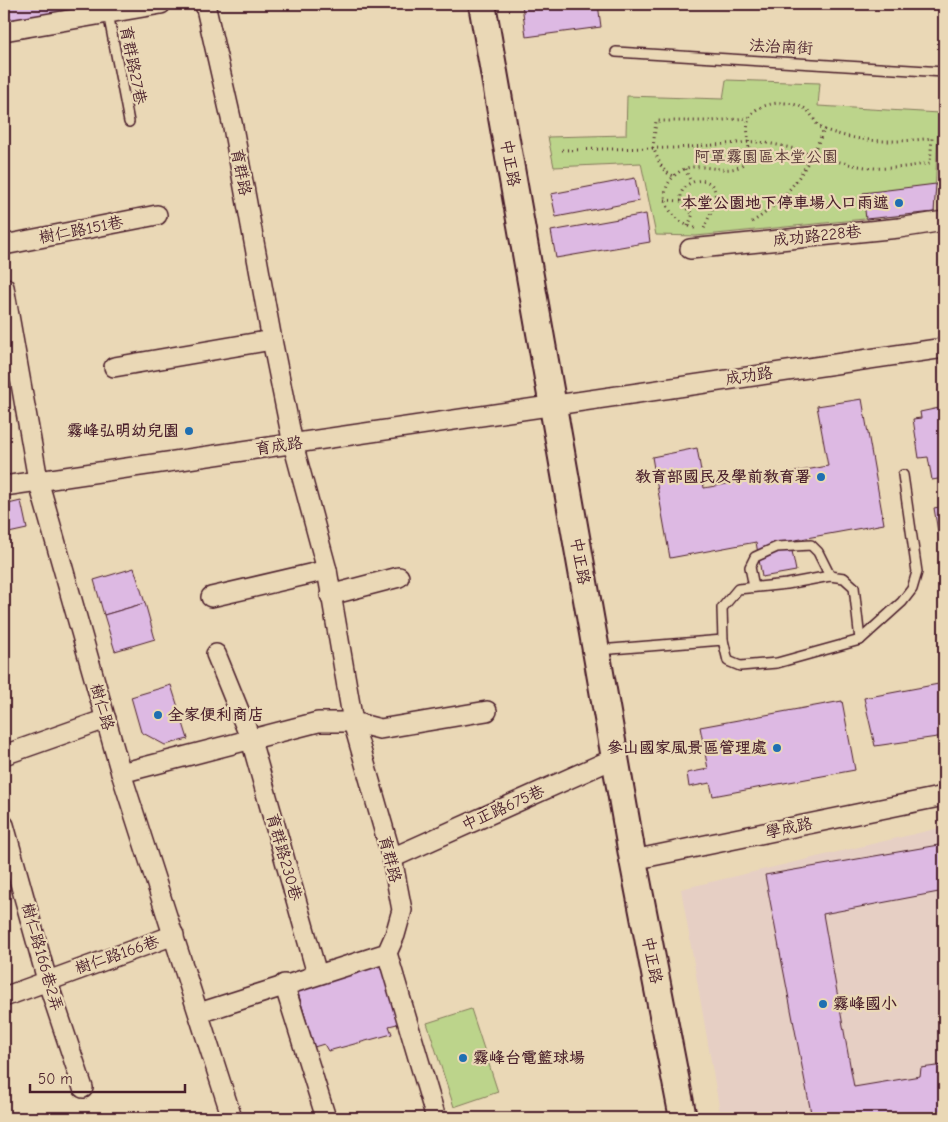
<svg xmlns="http://www.w3.org/2000/svg" width="948" height="1122" viewBox="0 0 948 1122" font-family="'Comic Neue','LXGW WenKai TC',sans-serif">
<style>
.built{fill:#e6cfc4}
.green{fill:#bcd48b;stroke:#837a5b}
.building{fill:#ddb9e3;stroke:#4a1f2b}
.lines{fill:none;stroke-linecap:round;stroke-linejoin:round}
.lane-casing{stroke:#4a1f2b;stroke-width:12}
.street-casing{stroke:#4a1f2b;stroke-width:22}
.secondary-casing{stroke:#4a1f2b;stroke-width:30}
.path{stroke:#4a1f2b;stroke-width:3;stroke-dasharray:1 4;stroke-linecap:butt}
.lane{stroke:#ead8b6;stroke-width:9}
.street{stroke:#ead8b6;stroke-width:19}
.secondary{stroke:#ead8b6;stroke-width:26}
.poi-dot{fill:#1f6fb2;stroke:#ead8b6;stroke-width:2}
.labels{text-anchor:middle;dominant-baseline:central;stroke-width:4.5;stroke-linejoin:round;paint-order:stroke}
.street-label{font-size:16px;fill:#4a1f2b;stroke:#ead8b6}
.park-label{font-size:16px;fill:#5b3a39;stroke:#ead8b6}
.poi-label{font-size:16px;font-weight:bold;fill:#4a1f2b;stroke:#ead8b6;text-anchor:end}
</style>
<rect width="100%" height="100%" fill="#ead8b6"/>
<filter id="ink" filterUnits="userSpaceOnUse"><feTurbulence type="fractalNoise" baseFrequency=".02" numOctaves="2"/><feDisplacementMap in="SourceGraphic" scale="10" xChannelSelector="R" yChannelSelector="G"/><feConvolveMatrix kernelMatrix="1 2 1 2 8 2 1 2 1" color-interpolation-filters="sRGB"/></filter>
<g filter="url(#ink)">
<polygon class="built" points="944,827 944,1118 721,1118 681,889"/>
<g class="green">
<polygon points="726,80 820,83 818,106 939,113 934,212 696,236 656,235 641,163 554,167 548,137 626,135 627,96 723,99"/>
<polygon points="471,1009 498,1092 454,1107 427,1023"/>
</g>
<g class="building">
<polygon points="4,4 76,4 77,13 5,21"/>
<polygon points="522,4 598,4 601,27 526,37"/>
<polygon points="635,178 639,201 556,217 551,194"/>
<polygon points="936,184 934,212 866,219 863,193"/>
<polygon points="646,214 650,242 556,258 551,231"/>
<polygon points="862,399 884,524 790,541 796,571 762,577 756,542 670,558 652,457 697,448 704,488 828,466 817,406"/>
<polygon points="944,407 944,478 932,480 928,457 919,458 913,419 921,418 920,412"/>
<polygon points="21,501 27,529 4,534 4,505"/>
<polygon points="944,506 944,567 934,508"/>
<polygon points="134,568 145,603 104,615 94,580"/>
<polygon points="145,603 155,639 115,651 104,615"/>
<polygon points="944,683 944,736 875,746 864,698"/>
<polygon points="171,685 188,739 165,745 141,732 131,697"/>
<polygon points="842,701 855,770 713,796 710,783 689,787 687,773 708,769 700,727"/>
<polygon points="944,844 944,891 823,914 854,1087 920,1076 921,1068 944,1065 944,1118 812,1118 765,875"/>
<polygon points="380,963 401,1023 389,1026 392,1034 328,1051 324,1044 314,1047 297,989"/>
</g>
<g class="lines">
<g class="lane-casing">
<g id="lane">
<polyline points="108,13 129,122"/>
<polyline points="616,52 944,72"/>
<polyline points="754,587 750,567 755,557 777,547 811,545 818,552 830,576"/>
<polyline points="723,640 722,608 738,589 787,584 830,576 844,578 854,587 860,640"/>
<polyline points="599,650 723,640 728,661 740,666 777,663 860,640 902,602 912,589 917,572 903,475"/>
</g>
</g>
<g class="street-casing">
<g id="street">
<polyline points="4,31 161,4"/>
<polyline points="4,245 157,215"/>
<polyline points="690,249 899,228 944,221"/>
<polyline points="4,287 38,480 121,773 232,1118"/>
<polyline points="114,367 272,340"/>
<polyline points="4,486 944,348"/>
<polyline points="330,595 399,577"/>
<polyline points="211,597 327,570"/>
<polyline points="216,654 251,740 317,974"/>
<polyline points="4,755 106,719"/>
<polyline points="121,773 318,722 353,722 380,729 487,711"/>
<polyline points="4,825 47,980 83,1088"/>
<polyline points="392,858 615,758"/>
<polyline points="633,860 944,796"/>
<polyline points="387,953 436,1118"/>
<polyline points="284,984 326,1118"/>
<polyline points="4,997 174,935"/>
<polyline points="199,1013 387,953 395,935 402,910 392,858 353,722 327,570 293,444 272,340 233,127 205,4"/>
</g>
</g>
<g class="secondary-casing">
<polyline id="secondary" points="482,4 633,860 683,1118"/>
</g>
<g class="path">
<path d="M 562,150 L 653,148 C 659,159 660,172 674,176"/>
<polyline points="685,169 691,182"/>
<polyline points="665,200 681,201"/>
<path d="M 752,222 C 759,218 765,213 771,208 C 797,186 811,159 824,130"/>
<path d="M 688,226 L 693,214 C 658,189 710,166 715,192 C 717,203 708,218 704,229"/>
<path d="M 695,228 C 666,220 652,188 682,170 C 700,160 730,178 744,163 C 760,145 726,109 778,103 C 787,102 803,105 809,112 C 814,118 817,127 823,129 C 859,143 895,143 932,138 L 930,163 C 909,167 887,170 865,167 C 828,162 794,145 757,142 C 751,141 744,143 738,143 C 710,145 681,149 653,148 L 656,121 L 711,121 L 749,118"/>
</g>
<use href="#lane" class="lane"/>
<use href="#street" class="street"/>
<use href="#secondary" class="secondary"/>
</g>
</g>
<g class="poi-dot">
<circle cx="899" cy="203" r="5"/>
<circle cx="189" cy="431" r="5"/>
<circle cx="821" cy="477" r="5"/>
<circle cx="158" cy="715" r="5"/>
<circle cx="777" cy="748" r="5"/>
<circle cx="823" cy="1004" r="5"/>
<circle cx="463" cy="1058" r="5"/>
</g>
<g class="labels">
<g class="street-label">
<text transform="translate(781 47) rotate(3)">法治南街</text>
<text transform="translate(133 65) rotate(79)">育群路27巷</text>
<text transform="translate(510 163) rotate(80)">中正路</text>
<text transform="translate(241 172) rotate(79)">育群路</text>
<text transform="translate(81 230) rotate(-11)">樹仁路151巷</text>
<text transform="translate(817 236) rotate(-6)">成功路228巷</text>
<text transform="translate(749 376) rotate(-8)">成功路</text>
<text transform="translate(279 446) rotate(-8)">育成路</text>
<text transform="translate(580 561) rotate(80)">中正路</text>
<text transform="translate(102 707) rotate(74)">樹仁路</text>
<text transform="translate(503 808) rotate(-24)">中正路675巷</text>
<text transform="translate(789 828) rotate(-12)">學成路</text>
<text transform="translate(284 857) rotate(74)">育群路230巷</text>
<text transform="translate(390 859) rotate(76)">育群路</text>
<text transform="translate(117 955) rotate(-19)">樹仁路166巷</text>
<text transform="translate(42 957) rotate(74)">樹仁路166巷2弄</text>
<text transform="translate(652 960) rotate(79)">中正路</text>
</g>
<g class="park-label">
<text x="766" y="157">阿罩霧園區本堂公園</text>
</g>
<g class="poi-label">
<text x="889" y="203">本堂公園地下停車場入口雨遮</text>
<text x="179" y="431">霧峰弘明幼兒園</text>
<text x="811" y="477">教育部國民及學前教育署</text>
<text x="168" y="715" text-anchor="start">全家便利商店</text>
<text x="767" y="748">參山國家風景區管理處</text>
<text x="833" y="1004" text-anchor="start">霧峰國小</text>
<text x="473" y="1058" text-anchor="start">霧峰台電籃球場</text>
</g>
</g>
<rect width="948" height="1122" fill="none" stroke="#ead8b6" stroke-width="20"/>
<rect x="10" y="10" width="928" height="1102" fill="none" stroke="#4a1f2b" stroke-width="2" filter="url(#ink)"/>
<path d="M30 1084v8h155v-8" fill="none" stroke="#4a1f2b" stroke-width="2.5"/>
<text x="38" y="1084" font-size="15" fill="#4a1f2b" stroke="#ead8b6" stroke-width="4" paint-order="stroke">50 m</text>
</svg>
